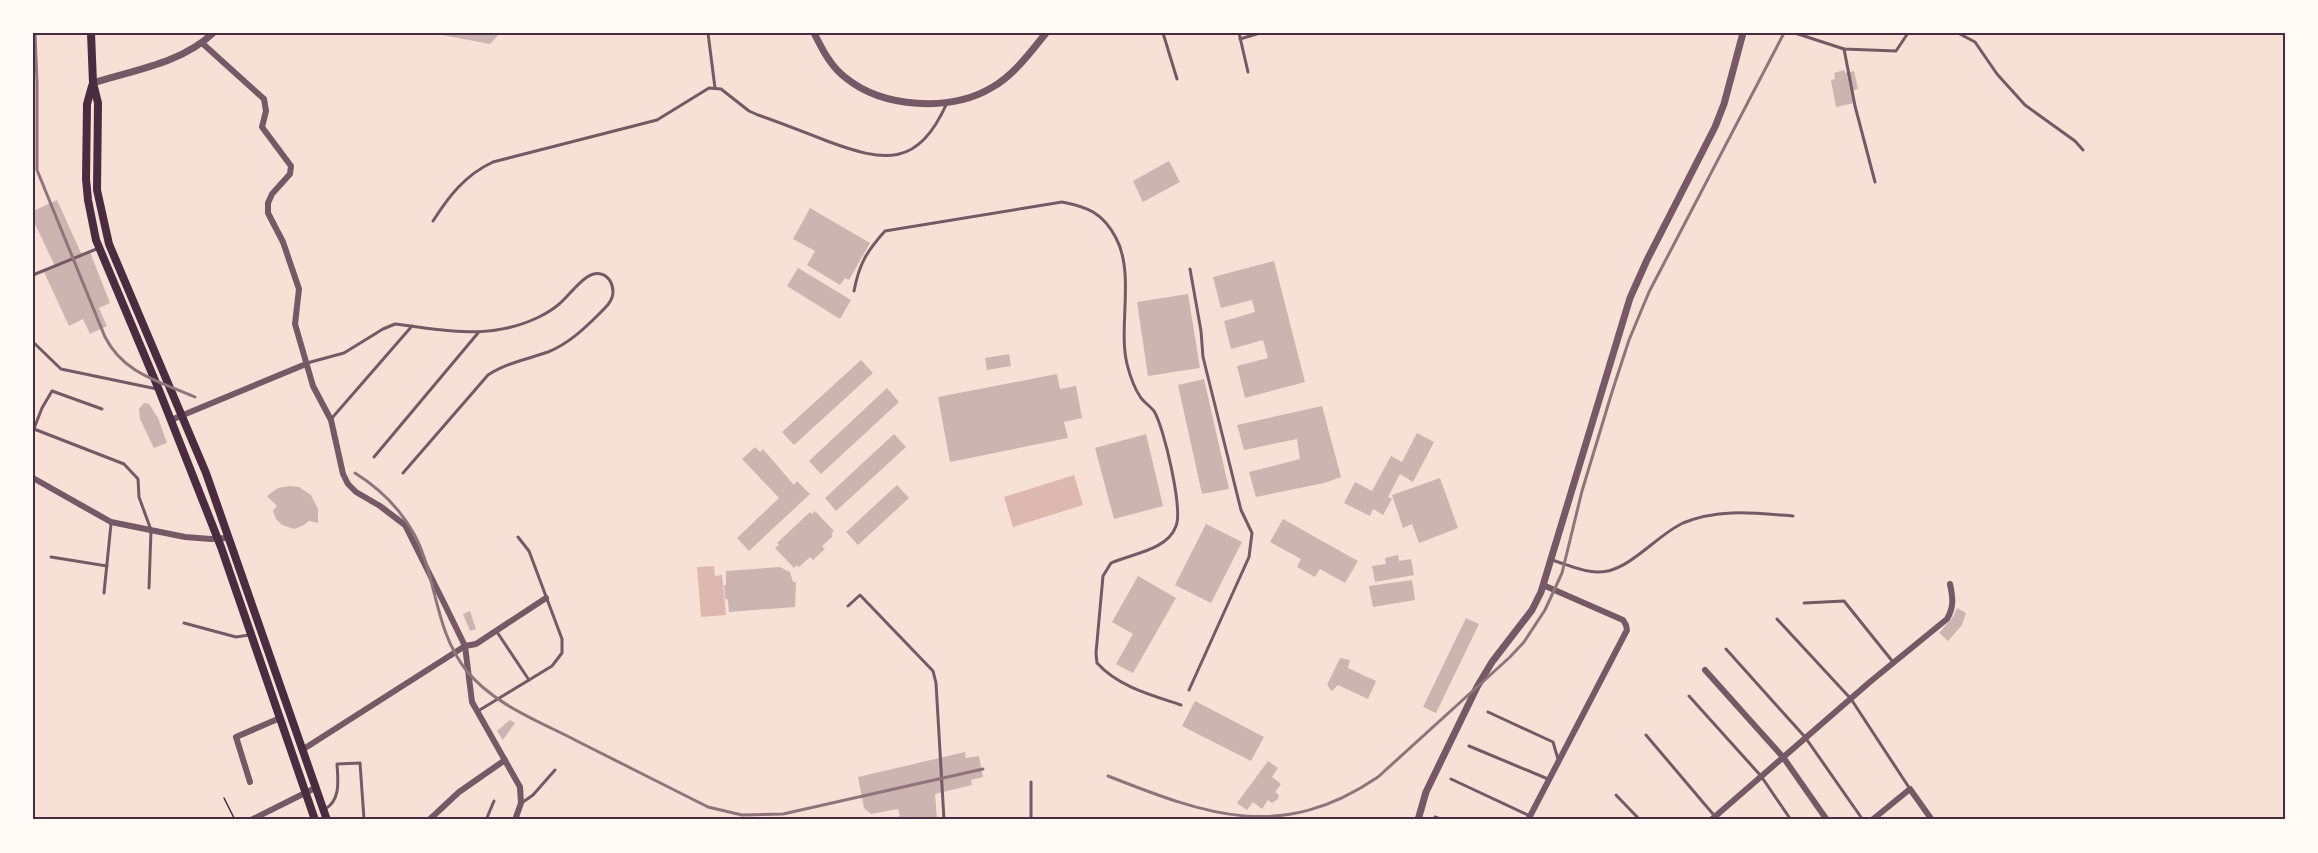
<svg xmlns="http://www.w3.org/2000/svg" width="2318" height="853" viewBox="0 0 2318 853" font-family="Poppins,sans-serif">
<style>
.water{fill:#dcb8b0}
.building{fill:#ccb4b1}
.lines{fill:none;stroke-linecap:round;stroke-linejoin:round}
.path{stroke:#4a2c40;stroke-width:1.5}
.service{stroke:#755966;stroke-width:3}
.minor{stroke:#755966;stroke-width:6}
.tertiary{stroke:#755966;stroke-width:7}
.secondary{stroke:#4a2c40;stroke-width:8}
.rail{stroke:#8f747c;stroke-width:3}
.neatline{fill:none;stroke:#4a2c40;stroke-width:2}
</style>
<rect width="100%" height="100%" fill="#f7e1d7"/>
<g class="water">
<polygon points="1074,475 1083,505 1013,527 1004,497"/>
<polygon points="714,566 715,576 722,575 726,615 701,617 697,567"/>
</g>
<g class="building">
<polygon points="432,33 500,33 490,44"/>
<polygon points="1844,70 1845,73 1854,71 1858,89 1851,91 1854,103 1836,107 1831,80 1835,79 1834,73"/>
<polygon points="1169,161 1180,182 1143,202 1133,181"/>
<polygon points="57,200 81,253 90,252 110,303 99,308 107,326 90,334 83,319 69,326 44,272 55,266 33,220 33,211"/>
<polygon points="810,208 870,243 849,280 845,278 840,285 807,265 815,251 793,239"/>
<polygon points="1274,261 1305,382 1245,398 1237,366 1268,358 1263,340 1231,349 1224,321 1255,312 1252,300 1221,308 1213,277"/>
<polygon points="798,268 851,300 840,319 787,286"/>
<polygon points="1188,294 1200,368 1148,376 1137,302"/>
<polygon points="1009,354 1011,366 987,370 985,358"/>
<polygon points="861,360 873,373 794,445 782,432"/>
<polygon points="1057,374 1060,389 1076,386 1082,418 1064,422 1068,438 950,462 938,397"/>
<polygon points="1204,379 1229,489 1202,494 1178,385"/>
<polygon points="887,388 899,402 821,474 809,461"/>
<polygon points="144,403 149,404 158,418 167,443 154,448 140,419 139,409"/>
<polygon points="1322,406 1341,477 1324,483 1256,497 1249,472 1300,459 1297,439 1244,450 1237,425"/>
<polygon points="1417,433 1434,442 1413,482 1400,474 1388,497 1392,499 1383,515 1373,509 1370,516 1344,503 1355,482 1372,491 1391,456 1402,462"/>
<polygon points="894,434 906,447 836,511 825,498"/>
<polygon points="1146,434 1163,506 1114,519 1095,448"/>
<polygon points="755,447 760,452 763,449 794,485 797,481 810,494 749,551 737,538 779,498 742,459"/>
<polygon points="1440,478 1458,528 1419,543 1412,524 1403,528 1392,495"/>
<polygon points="897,485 909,498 858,545 846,532"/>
<polygon points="289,486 299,487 311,495 318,509 318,523 309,521 304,525 294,529 282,525 276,519 273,511 277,506 267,496 278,488"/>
<polygon points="815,511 834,531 831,534 833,536 822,546 825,549 813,560 810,557 799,567 797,565 794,568 775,548 779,545 777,543 810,512 812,514"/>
<polygon points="1283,519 1358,561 1345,583 1320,569 1315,577 1297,567 1301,559 1270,542"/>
<polygon points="1206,524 1242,542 1211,603 1175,585"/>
<polygon points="1398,555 1399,561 1411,559 1414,575 1375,582 1372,566 1386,564 1385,558"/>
<polygon points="780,567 790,572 793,582 796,582 795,607 729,612 728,601 727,599 725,599 724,585 726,585 726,571"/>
<polygon points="1138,576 1176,598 1133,673 1116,664 1133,634 1112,622"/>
<polygon points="1412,580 1415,600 1373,607 1369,586"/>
<polygon points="1957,608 1966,613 1962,625 1948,641 1939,633 1953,617"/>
<polygon points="470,611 476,629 470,631 463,614"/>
<polygon points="1466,618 1479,624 1436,713 1423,707"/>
<polygon points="1340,658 1350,660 1348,668 1376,681 1368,699 1338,685 1332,691 1327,685"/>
<polygon points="1195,701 1264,737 1251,761 1182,726"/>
<polygon points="510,720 515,723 503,740 497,731"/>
<polygon points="965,752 966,758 979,756 983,777 971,780 972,785 935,794 937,820 888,820 900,816 898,809 871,814 864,808 858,777"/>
<polygon points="1268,761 1278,768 1272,777 1281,784 1275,792 1279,795 1278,799 1272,803 1268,800 1262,809 1253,802 1247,810 1237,803"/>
</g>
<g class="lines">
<polyline class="path" points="224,798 235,820"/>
<g class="service">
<polyline points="708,33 715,88"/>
<polyline points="1163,33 1177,79"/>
<polyline points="1239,33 1248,72"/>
<polyline points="1795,33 1844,49 1896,51 1908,33"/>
<polyline points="1958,33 1975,42 1997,74 2025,105 2075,141 2083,150"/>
<polyline points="1240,39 1260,33"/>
<polyline points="1844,49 1855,106 1875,182"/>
<path d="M 433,221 C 449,196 465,175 493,162 L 657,120 L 709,88 L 721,89 L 749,111 L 758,115 C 781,123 804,132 827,141 C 886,163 918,167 947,103"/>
<polyline points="33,275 99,248"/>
<path d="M 854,291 C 859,264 867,251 885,231 L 1062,202 C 1088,207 1103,213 1116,238 C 1135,273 1118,327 1127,364 C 1130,376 1134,388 1141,398 C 1145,403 1150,406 1154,411 C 1164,427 1183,509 1176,526 C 1168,550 1131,554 1111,563 L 1103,576 L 1096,653 L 1097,663 C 1119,687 1151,695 1181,705"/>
<polyline points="33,342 61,369 157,389"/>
<path d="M 307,363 L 344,353 L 383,329 L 395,324 C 447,330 489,341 539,317 C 545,314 552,310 558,305 C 570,296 585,270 601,274 C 609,276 613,284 613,292 C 613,301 605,308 599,314 C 584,329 568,344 548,352 C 528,359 506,363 488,375 L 403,473"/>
<polyline points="332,418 412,326"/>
<polyline points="34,429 124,464 138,479 139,497 151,530 149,588"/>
<polyline points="33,431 42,408 52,391 102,409"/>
<polyline points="374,457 478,333"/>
<polyline points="51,557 107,566"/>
<path d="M 1552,560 C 1566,564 1582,572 1597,572 C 1627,574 1655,536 1683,523 C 1719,508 1755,513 1793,516"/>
<polyline points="104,593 111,524"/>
<polyline points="1804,603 1844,601 1893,662"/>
<polyline points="848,606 860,595 933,671 936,683 944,820"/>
<polyline points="1777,619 1851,699 1910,789"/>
<polyline points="184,623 236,637 249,635"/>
<polyline points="497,632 529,680"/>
<polyline points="1726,649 1805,737 1863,820"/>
<polyline points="1189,690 1249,557 1252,533 1241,510 1203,357 1201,331 1190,269"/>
<polyline points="1689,696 1761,776 1791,820"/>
<polyline points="478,711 552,666 562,653 562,639 529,551 518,537"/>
<polyline points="1488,712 1553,742 1558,759"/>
<polyline points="1646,735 1718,820"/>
<polyline points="1469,746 1548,779"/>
<polyline points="1451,779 1530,816"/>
<polyline points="1616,795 1640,820"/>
<polyline points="523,802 533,795 555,770"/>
<path d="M 325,809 C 341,800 338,780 337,764 L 360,763 L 364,819"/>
<polyline points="516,817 523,820"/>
<polyline points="1435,817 1443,820"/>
<polyline points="486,820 494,801"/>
<polyline points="1031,820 1031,782"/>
</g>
<g class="minor">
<polyline points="202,43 264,99 266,111 262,127 291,166 290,174 272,194 268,203 268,213 283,242 299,289 295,324 313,386 331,420 343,474 348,484 356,492 380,506 405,525 445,605 465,646 472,702 520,787 521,803 515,820"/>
<polyline points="171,420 306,364"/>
<polyline points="33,478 111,522 185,537 211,539 227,538"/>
<polyline points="1705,670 1783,757 1827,820"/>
<polyline points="302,750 465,646 476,644 546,598"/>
<polyline points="250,782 236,737 280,718"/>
<polyline points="251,820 315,788"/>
<polyline points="429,820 459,792 505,760"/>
<polyline points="1528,820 1627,630 1626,625 1623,620 1543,585"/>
<path d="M 1711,820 L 1871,681 L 1947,619 C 1954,607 1953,598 1950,584"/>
<polyline points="1872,820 1910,789 1932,820"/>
</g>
<g class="tertiary">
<path d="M 814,33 C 822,49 831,67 846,78 C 883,108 950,112 991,88 C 1013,76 1030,53 1046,33"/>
<path d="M 93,83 C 134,70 182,63 213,33"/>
<polyline points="1418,820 1426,792 1477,687 1492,662 1532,610 1541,592 1630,298 1647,260 1715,127 1724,104 1743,33"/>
</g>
<g class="secondary">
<polyline points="91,33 93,83 98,103 97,190 109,244 206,473 327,820"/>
<polyline points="92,86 87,104 86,179 88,200 96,240 159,390 221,547 315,820"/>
</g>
<g class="rail">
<path d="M 35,33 L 37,83 L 37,170 L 105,337 C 124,374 159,381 195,397"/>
<path d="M 355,473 C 387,493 414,523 425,560 C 438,600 440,636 466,670 C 494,705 539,721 577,741 C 621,763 664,785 708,807 L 742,815 L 783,814 L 983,769"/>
<path d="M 1108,776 C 1207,815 1281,843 1378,777 L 1510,657 L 1524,642 L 1545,610 L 1562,573 L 1582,491 L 1612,392 L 1629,340 L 1649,292 L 1784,33"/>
</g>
</g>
<rect width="2318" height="853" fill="none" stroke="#fffaf5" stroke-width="69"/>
<rect x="34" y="34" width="2250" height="784" class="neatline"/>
</svg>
